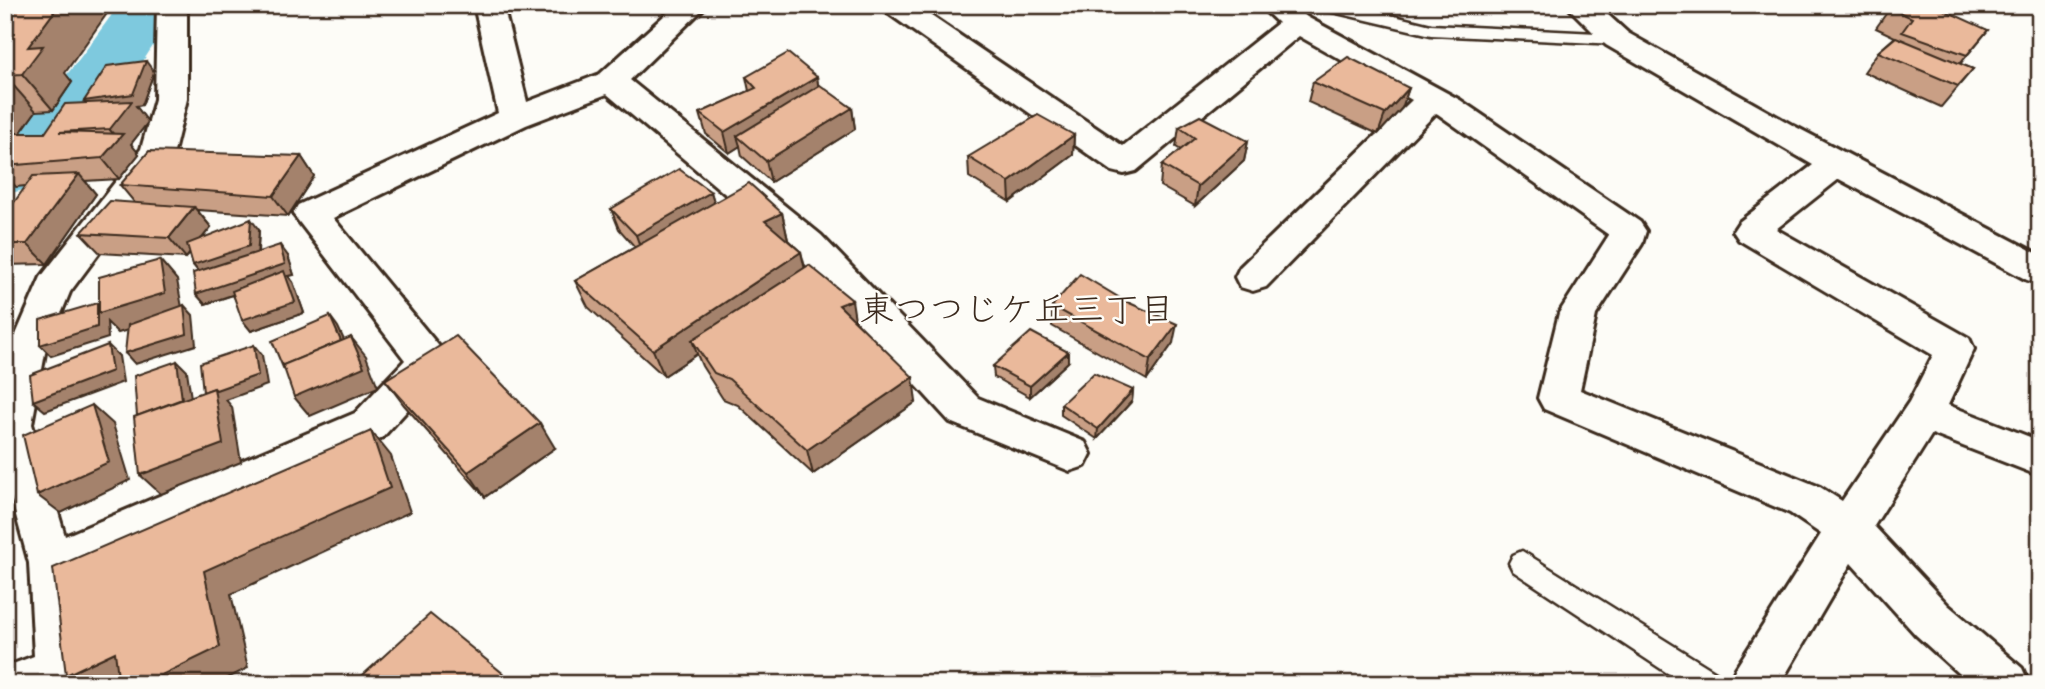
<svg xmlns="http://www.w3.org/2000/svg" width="2045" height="689" viewBox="0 0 2045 689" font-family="Caveat,'Klee One',sans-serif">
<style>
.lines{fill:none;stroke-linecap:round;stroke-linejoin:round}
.river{fill:#7ec9de;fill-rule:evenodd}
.service-casing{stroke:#3b2a1e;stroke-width:5}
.minor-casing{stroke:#3b2a1e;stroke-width:6}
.service{fill:#fdfcf7;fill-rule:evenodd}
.minor{fill:#fdfcf7;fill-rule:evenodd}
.wall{fill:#c99f85;stroke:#3b2a1e;stroke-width:2}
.shaded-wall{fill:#a4826c;stroke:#3b2a1e;stroke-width:2}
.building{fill:#eab99b;stroke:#3b2a1e;stroke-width:2}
.labels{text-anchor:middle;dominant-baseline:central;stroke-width:5;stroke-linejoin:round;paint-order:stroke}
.neighbourhood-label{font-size:35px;fill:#3b2a1e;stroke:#fdfcf7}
</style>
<rect width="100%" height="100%" fill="#fdfcf7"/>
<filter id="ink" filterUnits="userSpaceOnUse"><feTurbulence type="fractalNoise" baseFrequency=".0143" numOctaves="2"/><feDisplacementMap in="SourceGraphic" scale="14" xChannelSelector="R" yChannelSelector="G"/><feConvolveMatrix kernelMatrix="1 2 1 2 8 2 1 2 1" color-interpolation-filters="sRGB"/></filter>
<g filter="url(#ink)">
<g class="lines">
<path class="river" d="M 119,5 L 180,5 C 137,67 97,146 31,186 C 24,191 13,192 5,194 L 5,136 C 52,101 84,52 119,5 Z"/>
<g class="service-casing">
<g id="service">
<polygon points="1318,5 1349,5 1431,25 1617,34 1626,39 1617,44 1431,35 1320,9"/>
<polygon points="1522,551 1719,674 1723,684 1684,684 1513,571 1509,563 1513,555"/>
</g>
</g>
<g class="minor-casing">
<g id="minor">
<polygon points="157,5 187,5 187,99 174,152 70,292 45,353 32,424 65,536 355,413 405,360 293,214 298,205 498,113 474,5 503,5 527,102 600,74 676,5 707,5 630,80 821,235 978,398 1085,442 1091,454 1085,466 1070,471 950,422 795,253 607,94 526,125 333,218 442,350 447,361 442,372 383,437 74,574 82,662 93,684 5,684 5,667 34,656 29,563 5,475 5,360 41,277 141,149 155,99"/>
<polygon points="881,5 915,5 1123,146 1278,23 1259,5 1292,5 1307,17 1460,100 1640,222 1646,231 1642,244 1596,315 1580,390 1820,487 1842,501 1909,402 1933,355 1739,240 1733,231 1739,222 1813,165 1606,45 1566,5 1597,5 1628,33 1794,126 2040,255 2040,284 2027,280 1839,179 1776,229 1969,338 1974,349 1948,405 2040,441 2040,476 1932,434 1874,526 1948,605 2022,668 2029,684 1970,684 1916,635 1851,563 1780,684 1729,684 1736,668 1821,534 1790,513 1544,409 1538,398 1559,313 1609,235 1438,114 1436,113 1266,287 1253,291 1240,287 1235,277 1240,267 1412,100 1299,36 1136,171 1124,174 1112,171 885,11"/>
</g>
</g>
<use href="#service" class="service"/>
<use href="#minor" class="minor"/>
</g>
<g class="wall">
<polygon points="5,5 72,82 53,110 36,111 20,133 45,133 86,103 154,72 142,105 136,106 148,122 131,144 139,154 119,179 85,181 96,194 47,264 5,265 5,244 26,186 16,187 5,175"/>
<polygon points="1852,5 1881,5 1874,13"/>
<polygon points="1890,8 1988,30 1960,64 1973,69 1941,107 1864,72 1878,52 1895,37 1876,28"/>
<polygon points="746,77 817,77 818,86 852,108 855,129 771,182 742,156 740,146 729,153 706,134 700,113 749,91"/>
<polygon points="1313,82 1409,88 1402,108 1378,134 1308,102"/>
<polygon points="1179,127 1248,141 1244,161 1195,206 1160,186 1162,165 1181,150 1176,147"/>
<polygon points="1074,135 1073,155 1010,202 969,177 968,157"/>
<polygon points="301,156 314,176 288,216 197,210 211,227 202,238 259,230 258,253 288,256 294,275 288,276 293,282 304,313 251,331 233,295 205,304 196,294 198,271 193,265 190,254 186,258 100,253 81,233 135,203 120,185"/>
<polygon points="711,192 714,202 782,213 788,240 801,252 805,267 855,321 916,402 813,474 738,405 723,399 702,366 697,354 664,376 588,307 575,281 635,247 619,229 611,209"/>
<polygon points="1125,301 1173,343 1147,380 1052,326 1052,306"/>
<polygon points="1068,362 1030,397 994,377 993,366"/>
<polygon points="385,380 555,448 485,497 404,405"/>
<polygon points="1133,390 1132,401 1097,439 1061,415 1061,404"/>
</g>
<g class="shaded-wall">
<polygon points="59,5 113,5 65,73 72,82 53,110 22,74 28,47"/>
<polygon points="507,5 533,5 510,11"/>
<polygon points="146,61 154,72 142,105 136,106 148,122 131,144 139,154 119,179 102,158 118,139 84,101"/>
<polygon points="5,76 36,111 6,153 5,153"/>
<polygon points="817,77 820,98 737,136 740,146 729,153 724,132"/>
<polygon points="1409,88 1402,108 1378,134 1385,114"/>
<polygon points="852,108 855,129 771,182 766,161"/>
<polygon points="1074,135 1073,155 1010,202 1009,182"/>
<polygon points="1248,141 1244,161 1195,206 1198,186"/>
<polygon points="301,156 314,176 288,216 273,196"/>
<polygon points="79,174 96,194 47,264 27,244"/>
<polygon points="711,192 717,212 643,255 636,235"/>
<polygon points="194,207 211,227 186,258 169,238"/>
<polygon points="782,213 788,240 772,248 765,221"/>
<polygon points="251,219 259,230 257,257 202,276 193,265"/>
<polygon points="280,245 288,256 294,275 288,276 293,282 304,313 251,331 242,320 286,277 205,304 196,294"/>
<polygon points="801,252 807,279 692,340 697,354 664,376 653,350"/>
<polygon points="160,260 177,280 183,313 118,333 107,322 108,338 51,356 40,345 97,303 105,311"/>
<polygon points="852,300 856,326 839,305"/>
<polygon points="184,305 193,315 196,345 135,364 125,353"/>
<polygon points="330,316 338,327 351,355 293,380"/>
<polygon points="1177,324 1173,343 1147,380 1150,360"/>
<polygon points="351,337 366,356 378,387 310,416 294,397"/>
<polygon points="108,345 119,356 123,382 45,411 33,401"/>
<polygon points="254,345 262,355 267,385 226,400 232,407 241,462 161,494 140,475 214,388"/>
<polygon points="1068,352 1068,362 1030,397 1030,386"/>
<polygon points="177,361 187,371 193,411 148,428"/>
<polygon points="913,377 916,402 813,474 807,450"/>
<polygon points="1133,390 1132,401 1097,439 1098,429"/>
<polygon points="92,405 113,424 130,480 61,513 37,495"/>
<polygon points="540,423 555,448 485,497 468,472"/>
<polygon points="371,431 391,456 410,512 231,594 248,668 216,684 143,684 204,571"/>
<polygon points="115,652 124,684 80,684 66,675"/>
</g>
<g class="building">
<polygon points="5,5 59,5 28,47 43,46 22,74 5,75"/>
<polygon points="1892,5 1933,5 1988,30 1967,55 1902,32 1912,18 1890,8"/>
<polygon points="1896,37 1973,69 1958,86 1878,52"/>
<polygon points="788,53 817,77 724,132 700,113 756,88 746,77"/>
<polygon points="1348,57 1409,88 1385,114 1313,82"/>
<polygon points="146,61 133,94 84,101 107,66"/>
<polygon points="820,85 852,108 766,161 737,136"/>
<polygon points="132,101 110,129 59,132 123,134 102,158 5,166 5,152 16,133 45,133 65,104"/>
<polygon points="1038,115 1074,135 1009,182 968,157"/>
<polygon points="1200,116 1248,141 1198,186 1162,165 1195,138 1179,127"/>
<polygon points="149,151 301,156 273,196 120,185"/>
<polygon points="679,169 711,192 636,235 611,209"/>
<polygon points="79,174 27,244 5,244 5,215 33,176"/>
<polygon points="749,183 782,213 765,221 801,252 653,350 575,281"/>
<polygon points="110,201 194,207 169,238 81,233"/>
<polygon points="251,219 249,246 193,265 187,244"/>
<polygon points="280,245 285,264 196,294 193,273"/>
<polygon points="160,260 165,293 99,313 99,277"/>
<polygon points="809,265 852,300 839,305 913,377 807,450 729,379 714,373 692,340"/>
<polygon points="284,271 295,302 242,320 232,291"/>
<polygon points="1080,274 1125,301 1177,324 1150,360 1052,306"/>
<polygon points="97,303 97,327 40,345 40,320"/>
<polygon points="184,305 187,334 125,353 128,325"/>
<polygon points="330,316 341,341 283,365 284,370 272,341"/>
<polygon points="1031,332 1068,352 1030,386 993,366"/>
<polygon points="456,336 540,423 468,472 385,380"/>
<polygon points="351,337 364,367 294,397 283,365"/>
<polygon points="108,345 112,371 33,401 30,375"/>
<polygon points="254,345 258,375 216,390 214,388 203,392 200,363"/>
<polygon points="177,361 182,399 137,416 134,376"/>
<polygon points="1094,373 1133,390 1098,429 1061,404"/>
<polygon points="214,388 223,444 140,475 134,417"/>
<polygon points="92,405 109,462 37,495 23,435"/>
<polygon points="371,431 390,488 204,571 220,647 143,684 119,684 115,652 66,675 53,568"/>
<polygon points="430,614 516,684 353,684"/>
</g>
</g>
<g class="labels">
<g class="neighbourhood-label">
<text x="1017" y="309">東つつじケ丘三丁目</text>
</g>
</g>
<rect width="2045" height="689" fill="none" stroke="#fdfcf7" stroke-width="28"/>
<rect x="14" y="14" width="2017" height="661" fill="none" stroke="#3b2a1e" stroke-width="2.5" filter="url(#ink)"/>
</svg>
